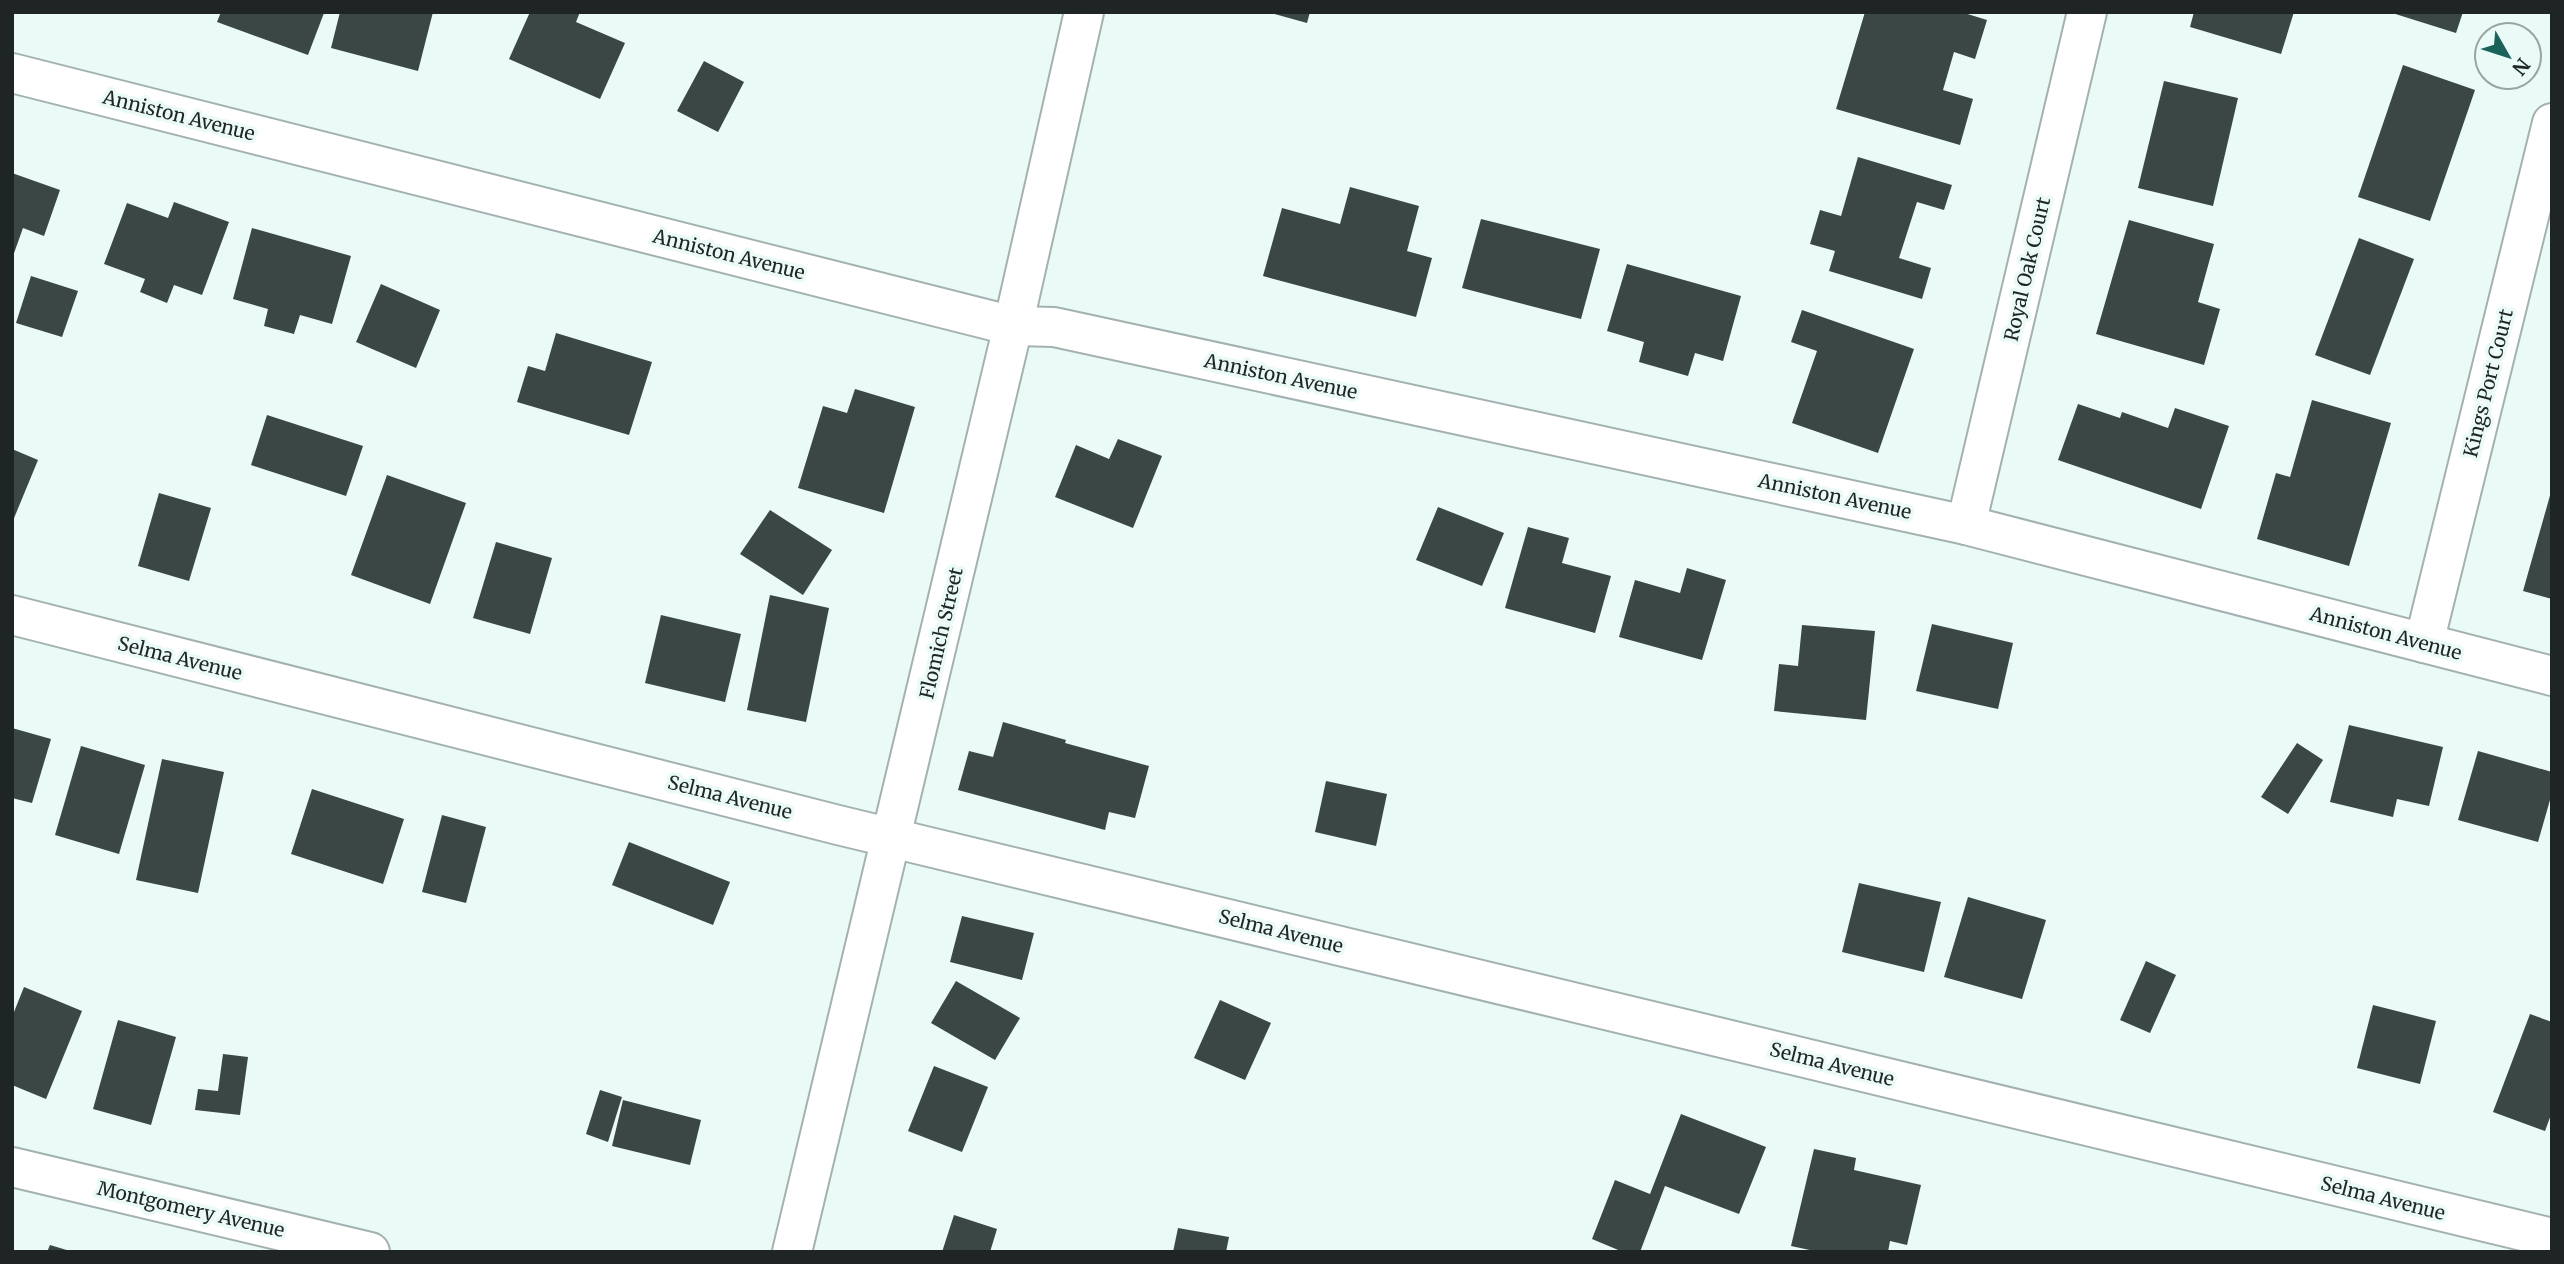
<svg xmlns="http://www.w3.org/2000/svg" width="2564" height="1264" viewBox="0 0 2564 1264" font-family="Merriweather,serif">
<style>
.building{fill:#3a4745}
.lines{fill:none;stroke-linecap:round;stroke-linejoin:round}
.minor-casing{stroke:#a3b2b0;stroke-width:42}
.tertiary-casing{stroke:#a3b2b0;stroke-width:42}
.minor{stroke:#fff;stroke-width:38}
.tertiary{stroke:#fff;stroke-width:38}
.labels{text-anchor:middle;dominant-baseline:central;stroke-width:7;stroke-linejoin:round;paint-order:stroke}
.street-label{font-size:19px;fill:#1f2524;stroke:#eafaf7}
</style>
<rect width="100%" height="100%" fill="#eafaf7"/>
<g class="building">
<polygon points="221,12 322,12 324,13 308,55 217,22"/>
<polygon points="340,12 433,12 418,71 331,48"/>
<polygon points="530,12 580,12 576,22 625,43 600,99 509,59"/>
<polygon points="1267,12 1310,12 1307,23"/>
<polygon points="1865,12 1961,12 1987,20 1975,59 1954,52 1943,90 1973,99 1960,145 1836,109"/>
<polygon points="2194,12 2294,12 2281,54 2190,27"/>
<polygon points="2389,12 2463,12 2456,33"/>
<polygon points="704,61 744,82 718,132 677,111"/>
<polygon points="2403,65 2475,90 2430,221 2358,197"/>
<polygon points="2164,81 2238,98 2213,206 2138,188"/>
<polygon points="1858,157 1952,185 1944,210 1917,202 1899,258 1931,268 1922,299 1829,271 1835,251 1810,244 1820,210 1841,216"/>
<polygon points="12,173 60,190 44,236 23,228 13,256"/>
<polygon points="1350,187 1419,206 1407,251 1432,258 1416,317 1263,276 1282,208 1340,224"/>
<polygon points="174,202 229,222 202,295 174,285 167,303 140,292 145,279 104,264 127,203 168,218"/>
<polygon points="1481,219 1600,249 1581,319 1462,288"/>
<polygon points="2129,220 2214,244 2198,302 2220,309 2204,365 2096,334"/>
<polygon points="252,228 351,256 332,324 300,315 294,334 264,326 268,309 233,299"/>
<polygon points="2359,238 2414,259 2370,375 2315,355"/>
<polygon points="1627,264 1741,296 1723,361 1695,353 1688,376 1639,362 1644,342 1607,331"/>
<polygon points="31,276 78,291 62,337 16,323"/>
<polygon points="381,284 440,310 416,368 356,342"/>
<polygon points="1802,310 1914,349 1878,453 1792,423 1817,351 1791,342"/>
<polygon points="556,333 652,362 629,435 517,402 528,366 545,371"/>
<polygon points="855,389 915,407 884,513 798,488 823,406 847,413"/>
<polygon points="2312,400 2391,423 2349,566 2257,539 2276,473 2290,477"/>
<polygon points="2078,404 2120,418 2122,412 2168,428 2175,408 2229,426 2201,509 2058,460"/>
<polygon points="267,415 363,446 346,496 251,465"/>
<polygon points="1118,439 1162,456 1133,528 1055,497 1076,445 1109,459"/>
<polygon points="12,449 38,460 12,523"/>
<polygon points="387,475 466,503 430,604 351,575"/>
<polygon points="2551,492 2552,492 2552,599 2523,591"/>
<polygon points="159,493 211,508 189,581 138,566"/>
<polygon points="1438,507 1504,533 1482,586 1416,560"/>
<polygon points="770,510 832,550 803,595 740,554"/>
<polygon points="1528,527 1569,538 1562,563 1611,576 1595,633 1505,608"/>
<polygon points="496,542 552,558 530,634 473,618"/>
<polygon points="1687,568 1726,580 1702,660 1619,637 1635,580 1680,593"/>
<polygon points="770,595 829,608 806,722 747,710"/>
<polygon points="661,615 741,634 725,702 645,683"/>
<polygon points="1932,624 2013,643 1998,709 1916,691"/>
<polygon points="1802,625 1875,631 1866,720 1774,711 1779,664 1798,666"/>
<polygon points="1003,722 1066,740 1065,743 1149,766 1135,818 1109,812 1105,830 958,790 969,751 993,757"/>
<polygon points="2349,725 2443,747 2429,806 2397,799 2393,817 2330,802"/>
<polygon points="12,728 51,739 32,803 12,798"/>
<polygon points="2297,743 2323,760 2288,814 2261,797"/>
<polygon points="81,746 145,765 119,854 55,835"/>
<polygon points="2478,751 2552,772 2552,793 2538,842 2458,820"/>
<polygon points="162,759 224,772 198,893 136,880"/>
<polygon points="1326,781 1387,794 1376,846 1315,832"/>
<polygon points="312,789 404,819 383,884 291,854"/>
<polygon points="442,815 486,827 466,903 422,892"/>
<polygon points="629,842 730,882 713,925 612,885"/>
<polygon points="1859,883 1941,902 1924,972 1842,952"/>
<polygon points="1968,897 2046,920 2022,999 1944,977"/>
<polygon points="962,916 1034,933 1022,980 950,962"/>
<polygon points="2146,961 2176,975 2150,1033 2120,1020"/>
<polygon points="956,981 1020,1018 995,1060 931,1023"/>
<polygon points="24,987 82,1011 46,1099 12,1085 12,1017"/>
<polygon points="1220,1000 1271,1023 1245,1080 1194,1058"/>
<polygon points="2373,1005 2436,1021 2420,1084 2357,1068"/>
<polygon points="2530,1014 2552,1022 2552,1112 2545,1131 2493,1112"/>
<polygon points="118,1020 176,1037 151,1125 93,1109"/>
<polygon points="223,1054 248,1057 240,1115 195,1110 198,1089 218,1091"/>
<polygon points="934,1066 988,1087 962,1152 908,1131"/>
<polygon points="600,1090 622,1097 608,1142 586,1134"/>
<polygon points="623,1100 701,1120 690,1165 612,1146"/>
<polygon points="1681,1114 1766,1147 1739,1214 1665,1186 1640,1252 1623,1252 1592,1239 1615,1180 1650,1194"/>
<polygon points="1814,1149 1856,1158 1854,1170 1921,1185 1907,1245 1890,1241 1888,1252 1819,1252 1791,1246"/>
<polygon points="954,1215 997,1229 990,1252 942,1252"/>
<polygon points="1178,1228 1229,1237 1226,1252 1173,1252"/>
<polygon points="50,1245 70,1251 70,1252 47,1252"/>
</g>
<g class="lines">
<g class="minor-casing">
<g id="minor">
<polyline points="12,73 1013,326 1054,327 1966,525 2552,676"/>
<polyline points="1966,525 2087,12"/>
<polyline points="12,615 838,825 2552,1238"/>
<polyline points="2424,643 2552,123"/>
<polyline points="12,1167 370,1252"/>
</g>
</g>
<g class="tertiary-casing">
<polyline id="tertiary" points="792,1252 1013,326 1084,12"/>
</g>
<use href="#minor" class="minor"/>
<use href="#tertiary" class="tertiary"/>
</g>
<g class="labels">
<g class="street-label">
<text transform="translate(179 115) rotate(14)">Anniston Avenue</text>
<text transform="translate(729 254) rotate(14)">Anniston Avenue</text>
<text transform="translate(2027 269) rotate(-77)">Royal Oak Court</text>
<text transform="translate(1281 376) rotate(12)">Anniston Avenue</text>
<text transform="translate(2488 383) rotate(-76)">Kings Port Court</text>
<text transform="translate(1835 496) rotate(12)">Anniston Avenue</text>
<text transform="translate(941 633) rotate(-77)">Flomich Street</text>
<text transform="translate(2386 633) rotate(15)">Anniston Avenue</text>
<text transform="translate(180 658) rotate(14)">Selma Avenue</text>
<text transform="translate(730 797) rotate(14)">Selma Avenue</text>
<text transform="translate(1281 931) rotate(14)">Selma Avenue</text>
<text transform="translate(1832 1064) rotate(14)">Selma Avenue</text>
<text transform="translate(2383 1198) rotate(14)">Selma Avenue</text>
<text transform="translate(191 1209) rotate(13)">Montgomery Avenue</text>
</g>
</g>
<rect width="2564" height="1264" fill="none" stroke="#1f2524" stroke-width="28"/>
<g transform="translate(2508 56) rotate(129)"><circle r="33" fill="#eafaf7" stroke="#99a5a3" stroke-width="2"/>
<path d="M0-5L12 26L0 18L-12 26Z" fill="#19635b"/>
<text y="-10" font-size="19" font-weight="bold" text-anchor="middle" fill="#1f2524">N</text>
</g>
</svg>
